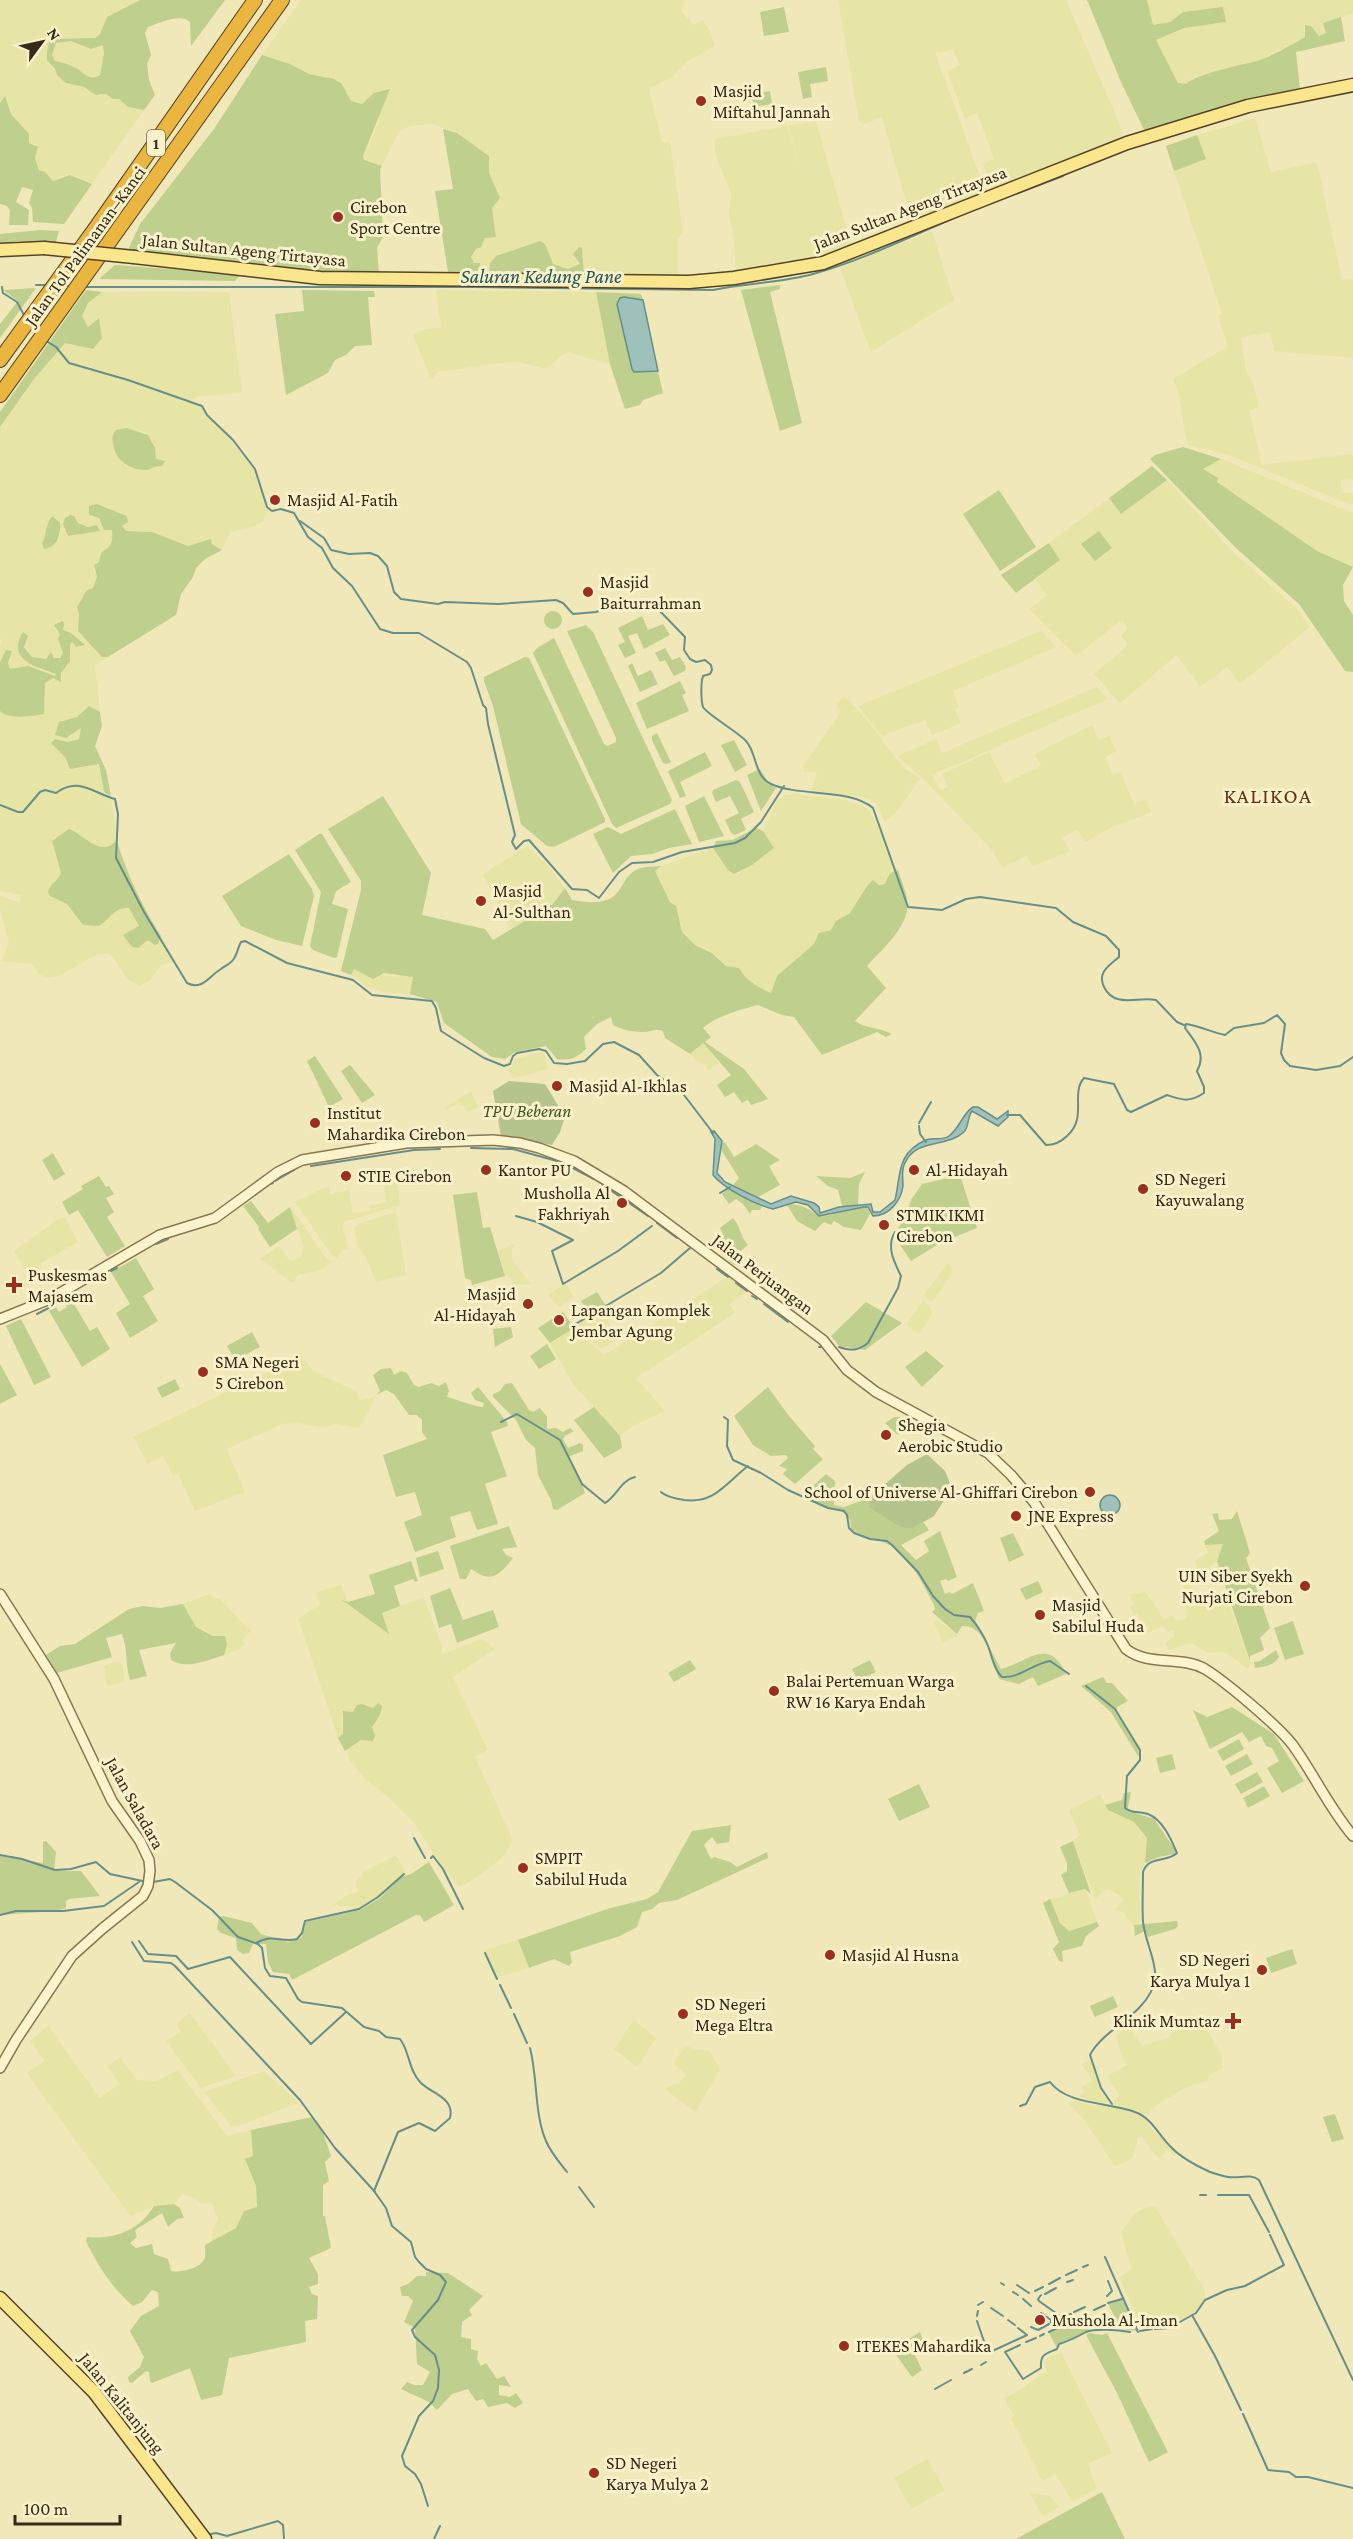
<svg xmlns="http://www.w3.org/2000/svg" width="1353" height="2539" viewBox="0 0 1353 2539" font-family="'Crimson Pro',serif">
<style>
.farmland{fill:#e7e5a6;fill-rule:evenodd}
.green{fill:#bfcf8d;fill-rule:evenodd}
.cemetery{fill:#b5c38d}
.water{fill:#9ec1bb;stroke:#668f8a;stroke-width:1.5}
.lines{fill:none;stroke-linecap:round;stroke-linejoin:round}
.stream{stroke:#668f8a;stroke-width:2}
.minor-casing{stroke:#897653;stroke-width:12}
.major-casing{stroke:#554328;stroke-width:15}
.highway-casing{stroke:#554328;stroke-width:16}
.minor{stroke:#fcf4cd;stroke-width:9}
.major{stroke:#fae68c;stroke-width:12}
.highway{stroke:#eab640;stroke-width:14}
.major-bridge-casing{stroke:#554328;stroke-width:15;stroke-linecap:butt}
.major-bridge{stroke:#fae68c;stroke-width:12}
.poi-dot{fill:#9d2d1e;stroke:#f8f1c9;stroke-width:2}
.labels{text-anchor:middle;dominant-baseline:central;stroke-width:6;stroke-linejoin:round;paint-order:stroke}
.shield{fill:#f8f1c9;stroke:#70664e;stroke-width:1.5}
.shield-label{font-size:16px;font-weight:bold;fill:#362b19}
.poi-label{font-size:18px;fill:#362b19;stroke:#f8f1c9;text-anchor:start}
.street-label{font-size:18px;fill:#362b19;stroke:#f8f1c9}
.park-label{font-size:18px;font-style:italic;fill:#40541e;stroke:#f8f1c9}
.water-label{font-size:20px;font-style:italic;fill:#275458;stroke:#f8f1c9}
.quarter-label{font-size:21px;letter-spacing:1.5px;fill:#663115;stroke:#f8f1c9}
</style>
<rect width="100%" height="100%" fill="#f1e8b9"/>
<g class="farmland">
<polygon points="0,0 140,0 115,13 97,36 85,39 53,38 47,51 48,63 69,84 84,87 100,96 106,94 119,99 131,108 144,110 92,184 77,176 64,176 53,181 45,172 39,170 35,158 35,144 29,143 29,134 11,114 5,97 0,103"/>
<polygon points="301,0 686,0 681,11 694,25 703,20 711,33 715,46 688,61 672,77 649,89 662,142 670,142 683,232 678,239 678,279 584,275 582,247 574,257 580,264 568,269 553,264 540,241 496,256 490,263 489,273 481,273 480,263 474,263 471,257 476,249 481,247 485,238 496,237 492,208 500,198 489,173 489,156 457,133 432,124 409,126 398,133 382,166 364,160 363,156 367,150 378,124 380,110 390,89 374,93 362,104 350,101 342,84 323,76 309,74 289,64 262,55"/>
<polygon points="838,0 1066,0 1123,132 1121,141 992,190 983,164 994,159 977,113 965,119 947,71 960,65 952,49 940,53 937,50 936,55 986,193 912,223 882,118 863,124 859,122"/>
<polygon points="1147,0 1353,0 1353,14 1341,17 1326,34 1319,36 1311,26 1304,28 1305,37 1296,41 1288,48 1276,51 1264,59 1214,73 1195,76 1186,84 1178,83 1156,40 1184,28 1226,22 1183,12 1170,22 1153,25"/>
<polygon points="62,41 71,41 88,48 103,45 105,48 102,73 91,78 85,76 76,68 55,61 52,55 54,46"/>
<polygon points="1255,118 1271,172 1317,162 1342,280 1353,279 1353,358 1274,351 1270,332 1241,338 1246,370 1253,383 1259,407 1249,410 1262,465 1353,454 1353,479 1341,480 1342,493 1353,493 1353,506 1231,456 1188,445 1184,428 1179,395 1173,379 1228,346 1218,316 1222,314 1174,171 1206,159 1197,135"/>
<polygon points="816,121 852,247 822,258 816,230 822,259 736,275 734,238 729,215 731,194 716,156 714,139 787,126 801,169 788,126"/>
<polygon points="932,231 954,300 871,352 840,268"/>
<polygon points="436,290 596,292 610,364 567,352 545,369 515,361 437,372 433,378 430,377 413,335 422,330 441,327"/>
<path d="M 158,291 L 229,292 L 242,392 L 198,397 L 189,402 L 202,406 L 206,416 L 224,432 L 255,470 L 265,505 L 269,510 L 262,522 L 251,528 L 230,532 L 222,550 L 208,540 L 188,546 L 152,532 L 126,531 L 122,526 L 123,513 L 114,512 L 106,506 L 89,508 L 91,517 L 99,518 L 105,530 L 112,530 L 113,541 L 109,548 L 101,553 L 99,562 L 93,569 L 97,577 L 95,586 L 87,590 L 77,607 L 79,615 L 78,631 L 102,657 L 108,657 L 95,665 L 100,712 L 91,706 L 86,707 L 77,717 L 60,721 L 56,736 L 69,737 L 81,728 L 80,738 L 68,742 L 58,739 L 52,744 L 65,757 L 67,765 L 85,767 L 99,764 L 104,792 L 111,796 L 117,842 L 108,847 L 92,845 L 65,833 L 59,836 L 52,844 L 61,873 L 59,878 L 54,881 L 50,895 L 67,904 L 83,925 L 96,926 L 104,922 L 112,913 L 123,908 L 129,908 L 139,926 L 127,939 L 144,945 L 148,940 L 153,943 L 161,936 L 176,961 L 162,965 L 149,981 L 139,986 L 128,980 L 112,956 L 107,953 L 98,954 L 59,976 L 46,978 L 38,973 L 32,964 L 1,961 L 9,944 L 0,909 L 0,896 L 19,902 L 21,899 L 20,895 L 0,891 L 0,711 L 2,713 L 23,715 L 44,714 L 45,683 L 50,679 L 62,680 L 61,673 L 70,660 L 70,644 L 72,642 L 76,647 L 84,646 L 71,633 L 65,632 L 55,625 L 61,634 L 63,654 L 57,659 L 53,655 L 46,659 L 32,657 L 20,637 L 20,644 L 22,659 L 31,662 L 41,670 L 57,674 L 55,676 L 28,666 L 10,669 L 8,663 L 11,658 L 4,656 L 0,662 L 0,646 L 2,641 L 0,638 L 0,427 L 34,379 L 65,343 L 93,349 L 102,338 L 101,323 L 97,319 L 88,327 L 82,316 L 85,308 L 94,297 L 102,292 ZM 127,428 L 146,433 L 156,451 L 156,459 L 163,460 L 162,466 L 153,466 L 143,470 L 121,461 L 114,453 L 115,431 ZM 75,517 L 78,523 L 88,527 L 98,526 L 99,531 L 68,536 L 65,526 ZM 48,521 L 61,532 L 58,542 L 49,548 L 44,549 L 41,546 L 46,538 Z"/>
<polygon points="1221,459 1353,513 1353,567 1317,551 1216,482 1202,469"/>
<polygon points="1167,480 1231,550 1297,609 1310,627 1240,684 1227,667 1201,687 1176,655 1120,704 1094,674 1128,645 1121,635 1128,628 1122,620 1076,656 1029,609 1047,595 1035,580 1060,560 1049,543 1109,498 1121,514"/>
<polygon points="1041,631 1057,647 953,691 959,707 955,709 961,723 932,735 925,720 882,736 858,706"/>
<polygon points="1097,687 1108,699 932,775 941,790 948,787 942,774 989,752 1005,783 1041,766 1035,754 1092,725 1099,740 1109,736 1117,751 1106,757 1113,775 1121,772 1134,804 1146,799 1152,812 1112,827 1086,842 1077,830 1062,838 1070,851 1033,866 1026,856 1003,868 990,848 923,779 897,756 936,739 942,753"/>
<polygon points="845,696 871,725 895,757 904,768 920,778 899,809 885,822 875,802 862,797 811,791 817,776 815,772 804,772 803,766 841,712 836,703"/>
<polygon points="796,794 846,800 867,808 880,827 889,848 890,859 898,870 892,871 888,876 886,884 867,885 850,913 836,921 831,930 819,933 814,944 777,976 771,994 754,985 743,976 739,968 726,966 719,958 704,947 695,945 686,937 682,932 676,906 670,902 655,871 661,866 713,848 734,874 739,873 773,849 763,831 777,800 786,795"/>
<polygon points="527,846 545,862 565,888 552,905 510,929 483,874"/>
<polygon points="354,969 396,977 399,974 413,977 410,994 383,992 367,987 351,975"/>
<polygon points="703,1043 719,1063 708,1071 705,1065 695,1060 690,1054"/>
<polygon points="542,1052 545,1055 548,1068 529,1075 512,1078 507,1069 512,1067 515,1059"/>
<polygon points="471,1091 478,1107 468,1112 464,1105 461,1106 460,1103 445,1110 444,1108"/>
<polygon points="397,1183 400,1205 344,1222 343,1228 348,1249 341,1251 337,1258 331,1254 295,1202 326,1187 330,1189 330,1194 349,1190 353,1213 370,1211 370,1205 386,1202 384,1185"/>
<polygon points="292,1209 325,1257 332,1262 320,1270 298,1275 292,1283 260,1259 279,1246 290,1261 301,1258 304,1246 291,1214"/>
<polygon points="396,1212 406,1275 378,1282 377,1284 366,1257 358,1247 354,1228 357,1224"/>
<polygon points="65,1217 78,1242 41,1263 41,1268 28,1275 14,1251 57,1220"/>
<polygon points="515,1243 512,1250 512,1259 531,1284 513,1286 512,1280 505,1275 498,1251"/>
<polygon points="949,1262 953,1273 932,1302 923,1296"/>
<polygon points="730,1275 750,1290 729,1304 735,1313 636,1378 665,1411 633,1426 620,1436 573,1384 550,1344 574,1328 604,1355"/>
<polygon points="565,1283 574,1297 559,1307 548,1295"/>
<polygon points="923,1300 932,1311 930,1318 919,1334 906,1325"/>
<polygon points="603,1309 609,1318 607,1320 618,1339 602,1349 574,1326"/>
<polygon points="299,1351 313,1371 356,1391 360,1400 372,1398 376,1395 363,1423 358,1428 337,1424 322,1427 297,1423 282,1424 227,1449 245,1492 195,1511 178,1474 173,1476 163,1456 148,1464 133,1437 288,1362"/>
<polygon points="1224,1544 1217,1561 1201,1575 1194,1561 1208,1553 1205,1545"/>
<polygon points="1188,1582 1191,1586 1193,1598 1211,1602 1226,1595 1251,1664 1248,1669 1224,1652 1207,1653 1192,1643 1169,1650 1165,1643 1174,1636 1174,1630 1166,1632 1163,1626 1144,1634 1142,1633 1149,1630 1148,1626 1139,1630 1136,1625 1141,1621 1137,1613 1134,1615 1130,1607 1134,1604 1129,1595 1145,1591 1164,1620 1171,1615 1177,1621 1187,1617 1183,1583"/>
<polygon points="341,1584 348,1603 345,1601 389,1633 381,1613 424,1597 442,1647 442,1654 482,1639 495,1649 453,1677 488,1750 475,1757 513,1840 505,1854 492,1866 466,1884 458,1886 436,1858 415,1824 389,1798 365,1779 349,1759 347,1749 374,1732 372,1727 380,1718 382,1710 363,1704 357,1705 353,1713 350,1711 341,1718 343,1734 338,1738 298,1618 320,1605 316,1593"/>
<polygon points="209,1594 222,1601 247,1628 252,1630 242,1640 245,1643 238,1650 224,1655 227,1645 203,1629 196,1627 183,1604"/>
<polygon points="937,1620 957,1634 958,1636 943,1642 934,1623"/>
<polygon points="116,1662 121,1663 123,1668 124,1682 107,1686 104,1666"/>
<polygon points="1100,1794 1108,1810 1134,1822 1147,1838 1145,1863 1139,1879 1141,1923 1134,1925 1123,1912 1115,1910 1124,1899 1111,1890 1106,1889 1095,1899 1073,1841 1080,1835 1069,1811"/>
<polygon points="395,1856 398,1858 406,1873 379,1896 359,1908 333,1905 349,1894 358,1892 356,1882 365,1871"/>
<polygon points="1085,1889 1097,1922 1069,1931 1060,1923 1050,1899"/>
<polygon points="518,1940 529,1968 497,1978 484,1950"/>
<polygon points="190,2013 236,2076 201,2088 166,2041 181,2032 176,2024"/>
<polygon points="634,2020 656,2038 637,2067 614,2049"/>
<polygon points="1197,2021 1207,2029 1221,2054 1223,2068 1209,2075 1207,2081 1187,2087 1153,2107 1147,2117 1113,2104 1119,2094 1110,2082 1108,2076 1127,2065 1120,2052 1116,2036 1128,2025 1142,2046 1159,2039 1161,2041 1171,2036 1171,2033"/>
<polygon points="48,2026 100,2098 120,2084 107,2066 120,2057 137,2080 156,2081 178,2070 227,2136 251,2130 253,2156 245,2160 256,2186 257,2207 244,2211 236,2228 211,2242 213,2228 218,2219 212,2203 203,2204 192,2197 182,2194 174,2204 154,2206 130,2216 27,2073 44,2061 30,2041"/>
<polygon points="686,2046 698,2050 710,2051 720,2070 695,2112 664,2088 679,2083 686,2075 673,2063"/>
<polygon points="1090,2060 1101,2086 1110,2103 1093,2102 1079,2096 1084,2092 1081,2087 1092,2081 1082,2064"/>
<polygon points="264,2071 299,2103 238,2126 231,2126 204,2092"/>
<polygon points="1075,2100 1094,2106 1113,2106 1142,2116 1153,2130 1178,2152 1175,2156 1168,2150 1158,2158 1142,2136 1138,2138 1134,2155 1129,2160 1115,2166 1085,2121 1068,2102"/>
<polygon points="1155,2206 1205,2291 1205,2299 1197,2310 1185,2318 1168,2325 1157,2327 1153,2320 1141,2327 1119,2277 1132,2269 1121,2232 1133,2216 1144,2208"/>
<polygon points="1061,2352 1112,2453 1088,2464 1097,2489 1072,2502 1056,2474 1042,2481 1011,2418 1014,2416 1004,2398 1018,2391 1046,2371 1045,2362 1047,2358"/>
<polygon points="927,2459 945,2490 911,2509 894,2478"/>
<polygon points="1029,2493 1050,2496 1059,2507 1043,2516"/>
</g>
<g class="green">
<path d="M 140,0 L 225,0 L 191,46 L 190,22 C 180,13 160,23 148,27 L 145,33 L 151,55 L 147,64 L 149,80 L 155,95 L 144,110 L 128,107 L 119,99 L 113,99 L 106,94 L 96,95 L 84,87 L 66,83 L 57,75 L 55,69 L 47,60 L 47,51 L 50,39 L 95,38 L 100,34 L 107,17 ZM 71,41 L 91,49 L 103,45 L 104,54 L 100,75 C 88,82 84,72 74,67 C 68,64 61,62 55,61 L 52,55 L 56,43 Z"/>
<path d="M 1087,0 L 1147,0 L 1153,25 L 1170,22 L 1183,12 L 1223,7 L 1226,22 L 1184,28 L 1156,40 L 1178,83 L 1186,84 C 1200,72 1240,66 1260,60 C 1276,54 1291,45 1305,37 L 1305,25 L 1311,26 L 1319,36 L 1326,33 L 1323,23 L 1341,17 L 1345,41 L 1296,52 L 1300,89 L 1251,100 L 1146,134 L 1121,82 Z"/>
<polygon points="784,7 789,32 764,36 760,12"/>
<polygon points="262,55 290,64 309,74 334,79 342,84 351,101 362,104 374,93 390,89 363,156 364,160 382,166 380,169 383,237 377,248 379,273 327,273 127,252 140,224 214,129"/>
<polygon points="826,67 828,81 810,84 812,97 803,99 798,72"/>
<polygon points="770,91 772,104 754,107 751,94"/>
<polygon points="5,96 11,114 29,134 29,143 38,147 35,158 39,170 45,172 53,181 70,175 92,184 64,224 33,222 32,208 29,203 33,190 22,187 16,202 29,210 28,225 9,225 10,211 7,206 0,204 0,103"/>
<polygon points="443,129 457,133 489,156 489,173 500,198 492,208 496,237 485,238 481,247 476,249 471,257 474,263 480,263 481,273 448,272 435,191 453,189"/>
<polygon points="1197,135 1206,159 1174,171 1166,146"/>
<polygon points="40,230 59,231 55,245 18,241 0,244 0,234"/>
<polygon points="540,241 545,244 553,264 568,269 580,264 573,254 579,247 582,248 584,275 489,273 490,263 496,256"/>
<polygon points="115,265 241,274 235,281 99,279"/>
<polygon points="780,285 780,289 770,292 802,423 780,431 741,290"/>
<polygon points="36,288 0,338 0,324 18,301 3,290"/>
<polygon points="86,290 102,292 88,303 82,316 88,327 99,318 102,338 93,349 65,343 34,379 0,427 0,412"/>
<polygon points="302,290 374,291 375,297 368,297 372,345 355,346 346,355 335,360 328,373 286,395 275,314 304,311"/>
<polygon points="596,292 641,294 643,300 620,298 617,304 633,372 658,371 663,393 643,400 640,405 625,409 610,364"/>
<path d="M 127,428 L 148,435 L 155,448 L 156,459 L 165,461 L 162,466 C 154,465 150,471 143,470 C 130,469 116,460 114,448 C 112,440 111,436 116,430 Z"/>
<polygon points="1183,447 1221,459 1203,469 1218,478 1217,482 1317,551 1353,567 1343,585 1344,601 1353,615 1353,672 1345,671 1299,604 1237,549 1150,459 1155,455"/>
<polygon points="1152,466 1167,480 1121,514 1109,498"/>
<polygon points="999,490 1036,547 1000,571 963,514"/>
<path d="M 97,504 L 127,516 L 128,522 L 122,526 L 126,531 L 152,532 L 188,546 L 211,539 L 212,544 L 222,550 L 205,559 L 196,568 L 193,577 L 181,594 L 176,615 L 108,657 L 102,657 L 78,631 L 79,615 L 77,607 L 87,590 L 93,588 L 97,577 L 94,565 L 99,562 L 101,553 C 112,546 113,542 112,530 L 104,530 L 99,518 L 89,515 L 89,506 Z"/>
<polygon points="70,515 74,516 78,523 88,527 97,525 100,531 68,536 63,524 65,518"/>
<path d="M 52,516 L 60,523 C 60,534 59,547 44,549 L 42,544 C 47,534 45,525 52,516 Z"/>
<polygon points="1099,531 1112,548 1095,561 1081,544"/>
<polygon points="1049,543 1060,560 1016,593 1001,575"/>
<circle cx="553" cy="620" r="9"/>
<polygon points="642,616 648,630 663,624 670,635 644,649 637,633 628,636 636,653 625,658 618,645 625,642 618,628"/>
<path d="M 63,621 L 64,624 L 63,630 L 71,633 L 85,645 L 76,647 L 72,642 L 70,644 L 70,661 L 61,673 L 61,682 L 53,678 L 45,683 L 44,714 C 32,716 9,720 0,711 L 0,662 L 6,650 L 12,651 L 8,663 L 10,669 L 28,666 L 55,676 L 56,674 C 35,666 6,660 23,632 L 28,636 L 24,647 L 32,657 L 46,659 L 51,652 L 54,658 L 60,658 L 63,653 L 58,639 L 60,634 L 54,625 Z"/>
<polygon points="586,625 593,632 672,800 670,804 616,828 612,824 533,653 537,648 554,638 604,744 607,746 616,742 616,738 567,631"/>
<polygon points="665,648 672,660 680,657 686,667 685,671 674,676 665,660 660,662 655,653"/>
<polygon points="525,657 529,658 605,819 605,822 554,847 547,846 521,824 493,706 484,681 484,677"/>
<polygon points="632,663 638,676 651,670 658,684 640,692 628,666"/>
<polygon points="680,681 686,693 682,695 689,711 647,729 636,703"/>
<polygon points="89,706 100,712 102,726 95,746 106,770 111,796 104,792 99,764 70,769 65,757 51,743 55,739 68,742 79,739 81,728 66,738 55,735 59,722 77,717"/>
<polygon points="657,733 671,762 667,764 663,763 652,740 652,736"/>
<polygon points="734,740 747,765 735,772 721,745"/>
<polygon points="705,752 712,766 680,782 686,796 680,798 668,771"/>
<polygon points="760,769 769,784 776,788 761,811 747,775"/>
<polygon points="736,780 740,782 754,812 741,819 746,830 735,835 731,833 725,820 739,813 730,796 716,802 712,793 713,790"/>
<path d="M 383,796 L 431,873 L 422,915 L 485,929 L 493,940 L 552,905 L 565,888 L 572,900 C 586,902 606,906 617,893 C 623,886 625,877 634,871 C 640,866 653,867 661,866 L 655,871 L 670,902 L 676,906 L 682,932 L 695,945 L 712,953 L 726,966 L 739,968 C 746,981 758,987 771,993 L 777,976 L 814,944 L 819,933 L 831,930 L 836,921 L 850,913 L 867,886 L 873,880 L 879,885 L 885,884 C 888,876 889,872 898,870 C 901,879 905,889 907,898 C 912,925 883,948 867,966 L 886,988 L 855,1021 C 866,1029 879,1027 892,1034 L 886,1037 L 877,1032 L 822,1055 L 794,1017 L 782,1015 L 758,1005 C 740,1010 716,1016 703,1028 L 711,1037 L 705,1042 L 744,1069 L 768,1099 L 751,1105 L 748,1100 L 742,1103 L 734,1092 L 725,1097 L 717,1085 L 731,1075 L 703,1043 L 690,1054 L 665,1038 L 663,1031 C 655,1028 651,1032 643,1032 C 632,1032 623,1030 613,1025 L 611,1017 L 597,1024 L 584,1037 L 586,1049 C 577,1058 569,1061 557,1059 L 546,1046 L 515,1052 L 505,1059 L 492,1057 L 444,1023 L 437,1002 L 410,994 L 413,977 L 384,973 L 373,979 L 354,969 L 351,975 L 341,971 L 361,890 L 361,881 L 328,829 Z"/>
<polygon points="704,796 724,836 699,842 685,806"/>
<polygon points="675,809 692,844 669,848 652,854 631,856 613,873 593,834 608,827 621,834"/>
<polygon points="756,828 763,831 774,848 752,865 734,874 728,870 713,848 716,841 732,840"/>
<path d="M 69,829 C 81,833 95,851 109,846 C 112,845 114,842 117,842 C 128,876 142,906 161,936 L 158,944 L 155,945 L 148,940 L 138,948 L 132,947 L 123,935 L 139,926 L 129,908 C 114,907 110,919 99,926 L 83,925 L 67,904 L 50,896 L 48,892 C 51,882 59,880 61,873 L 52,841 Z"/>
<polygon points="319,834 322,834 351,882 336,891 332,904 348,909 337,957 334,958 313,950 310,946 321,892 295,850"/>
<polygon points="289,854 312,889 314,896 302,946 276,940 241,926 222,896"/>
<polygon points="315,1056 343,1099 329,1107 307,1061"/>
<polygon points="350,1065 375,1095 362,1103 341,1071"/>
<polygon points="725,1142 734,1157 756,1144 780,1160 769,1166 780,1185 758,1197 733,1185 739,1178 722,1151 721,1144"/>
<polygon points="53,1153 65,1174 54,1181 42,1160"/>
<path d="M 865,1172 L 859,1184 L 858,1205 L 866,1205 L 870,1214 L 861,1230 L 844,1227 L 834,1221 L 831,1225 L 824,1222 L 815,1231 L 797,1221 L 787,1205 C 801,1203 808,1209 819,1216 L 831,1215 L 843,1209 L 838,1190 L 828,1186 L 816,1176 L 850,1178 Z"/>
<polygon points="960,1175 977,1228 942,1242 911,1261 894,1236 907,1213 911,1200 922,1184"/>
<polygon points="99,1176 106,1187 109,1186 114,1194 106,1198 114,1212 107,1217 125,1246 107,1257 78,1210 69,1215 62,1202 83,1189 81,1186"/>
<polygon points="728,1188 731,1190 762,1207 760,1210 752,1210 750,1214 743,1204 736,1199 729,1204 722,1194"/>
<polygon points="477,1192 483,1228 490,1227 505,1276 472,1285 471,1280 465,1278 453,1195"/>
<polygon points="251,1201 268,1223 290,1207 297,1229 270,1247 258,1229 259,1227 243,1206"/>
<path d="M 733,1218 C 741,1227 740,1236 748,1245 L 734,1256 L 739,1262 L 735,1265 L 729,1261 L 730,1259 L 708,1244 L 723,1234 L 720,1228 Z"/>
<polygon points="136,1258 154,1289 143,1296 158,1321 130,1338 116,1313 130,1304 111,1272"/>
<polygon points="597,1292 606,1306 590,1314 581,1301"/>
<polygon points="71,1299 90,1331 97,1327 110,1349 82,1367 49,1311 56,1307 59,1312 67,1307 64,1302"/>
<polygon points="866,1302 902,1323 865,1350 839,1346 831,1336"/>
<polygon points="563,1312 574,1328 550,1343 538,1328"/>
<polygon points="21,1319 51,1377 34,1385 6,1326"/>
<polygon points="511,1327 513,1337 495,1347 493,1329"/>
<polygon points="252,1332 260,1347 235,1360 227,1346"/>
<polygon points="547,1344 556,1359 539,1369 530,1356"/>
<polygon points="926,1351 944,1366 922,1387 905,1367"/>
<polygon points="0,1364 17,1395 0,1404"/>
<path d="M 391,1368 L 394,1375 L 401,1371 L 407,1373 L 414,1385 L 419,1387 L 431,1383 L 439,1386 L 446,1382 L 449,1391 L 447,1397 C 459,1400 472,1406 483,1407 L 484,1403 L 475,1400 L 471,1393 L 478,1387 L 507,1422 L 508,1426 L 491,1432 L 507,1476 L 485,1484 L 498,1524 L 477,1530 L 470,1511 L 450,1517 L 456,1537 L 415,1552 L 404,1522 L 422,1515 L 415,1492 L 396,1497 L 383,1455 L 427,1439 L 422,1432 L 422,1420 L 417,1415 L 409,1415 L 394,1394 L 386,1390 L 376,1395 L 380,1391 L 373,1375 L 381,1369 Z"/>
<polygon points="175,1379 180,1389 162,1398 157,1388"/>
<polygon points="512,1383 529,1410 533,1412 540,1408 547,1417 547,1429 556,1428 563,1432 570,1428 574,1431 565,1436 563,1439 568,1448 580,1443 583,1445 583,1451 570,1456 569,1461 582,1483 585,1493 557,1510 553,1509 551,1500 538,1475 535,1448 526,1440 516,1420 493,1397 493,1394 500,1391 505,1384"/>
<polygon points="768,1387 789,1416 815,1446 813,1449 823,1459 795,1484 783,1474 787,1469 779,1466 788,1458 786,1455 771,1456 753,1445 734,1416"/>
<polygon points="594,1407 620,1436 622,1448 604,1458 574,1420"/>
<polygon points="894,1417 910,1417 898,1435 885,1423"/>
<path d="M 826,1474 L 835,1481 L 834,1505 L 844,1507 L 869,1498 L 869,1507 L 911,1529 L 923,1522 L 929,1530 L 901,1545 L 916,1560 L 929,1551 L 924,1541 L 940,1531 L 957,1577 L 948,1581 L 946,1579 L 940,1581 L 945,1594 L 950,1592 L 952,1594 L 973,1583 L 984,1611 L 978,1613 L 975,1620 L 1001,1669 C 1028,1662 1049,1636 1066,1674 L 1038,1686 L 1033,1677 L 1019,1684 L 999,1679 C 992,1661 986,1624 962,1626 L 957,1634 L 932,1612 L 935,1609 L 934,1605 C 922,1583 910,1554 885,1543 C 873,1538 862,1537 851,1529 L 850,1520 L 841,1510 L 828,1508 L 803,1495 Z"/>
<polygon points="1237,1511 1250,1553 1246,1558 1270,1628 1260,1638 1264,1650 1250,1656 1250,1661 1217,1561 1223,1544 1205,1545 1204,1541 1219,1531 1212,1514 1218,1513 1219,1520 1232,1519"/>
<path d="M 509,1526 L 517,1547 L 502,1549 L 506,1555 L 513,1558 C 507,1566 496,1580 484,1576 C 480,1575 475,1571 471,1569 L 466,1579 L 460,1579 L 450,1546 Z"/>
<polygon points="1013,1533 1024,1555 1009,1562 1000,1538"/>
<polygon points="438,1551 444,1569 420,1577 416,1558"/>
<polygon points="411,1561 418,1581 415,1582 413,1579 394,1586 400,1606 382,1613 389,1634 342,1600 348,1602 375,1594 369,1575"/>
<polygon points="1038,1581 1043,1592 1026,1600 1020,1589"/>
<polygon points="450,1588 463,1620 493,1610 499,1627 457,1643 451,1624 439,1628 430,1596"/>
<path d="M 183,1604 L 196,1627 L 213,1636 L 225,1636 L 227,1645 L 224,1655 C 207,1660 187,1670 171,1660 L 170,1653 L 176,1643 L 139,1650 L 147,1676 L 130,1680 C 125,1663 128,1650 122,1634 L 106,1638 L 112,1657 L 57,1673 L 46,1655 L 60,1646 L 75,1644 L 129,1609 L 143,1606 L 160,1608 Z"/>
<polygon points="1293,1621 1304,1654 1285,1660 1274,1628"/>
<path d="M 1276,1650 L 1279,1657 C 1273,1666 1264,1667 1255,1668 L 1254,1662 L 1260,1661 Z"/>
<polygon points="690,1660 696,1669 674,1682 668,1673"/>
<polygon points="870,1660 876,1672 858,1681 852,1669"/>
<polygon points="1103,1677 1107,1683 1112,1683 1128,1701 1117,1707 1116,1713 1138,1747 1140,1755 1138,1756 1111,1712 1081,1686"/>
<path d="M 378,1703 L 382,1706 C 381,1716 377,1720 372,1727 L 375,1736 L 373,1741 L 361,1740 L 345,1751 L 338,1738 L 343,1734 L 343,1711 L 353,1712 L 357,1705 L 362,1704 L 373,1708 Z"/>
<polygon points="1232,1707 1274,1734 1304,1781 1282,1793 1267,1768 1279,1761 1272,1748 1266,1746 1261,1736 1249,1742 1242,1732 1210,1749 1193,1710 1207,1717"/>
<polygon points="1239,1739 1244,1749 1223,1761 1217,1751"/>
<polygon points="1172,1754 1176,1769 1160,1773 1156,1758"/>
<polygon points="1247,1754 1253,1764 1231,1776 1225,1766"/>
<polygon points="1257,1772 1263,1782 1241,1794 1235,1784"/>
<polygon points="919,1784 930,1807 899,1821 888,1799"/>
<polygon points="1264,1786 1270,1796 1248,1808 1243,1798"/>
<polygon points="1131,1792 1128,1807 1126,1810 1154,1819 1176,1851 1174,1854 1159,1857 1145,1863 1147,1838 1134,1822 1108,1810 1105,1805 1122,1800 1124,1793"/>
<polygon points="731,1825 729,1842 717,1844 712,1837 704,1845 711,1859 714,1857 730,1862 737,1867 767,1852 768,1858 677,1900 659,1903 652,1909 642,1912 637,1927 620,1936 570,1952 572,1962 569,1966 554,1959 529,1968 518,1940 607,1909 647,1899 658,1892 692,1831"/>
<polygon points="46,1841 56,1852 54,1871 81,1871 100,1896 69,1899 66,1901 66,1908 56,1911 0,1915 0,1856 43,1863 43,1842"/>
<polygon points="1073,1841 1074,1844 1091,1894 1085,1889 1069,1893 1061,1875 1067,1871 1067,1863 1060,1847"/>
<polygon points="429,1862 454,1905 424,1922 420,1915 416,1915 292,1980 289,1974 273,1972 268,1962 266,1944 253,1944 249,1953 243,1954 237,1950 236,1938 221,1933 217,1929 219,1917 223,1916 252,1923 261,1934 288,1942 301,1938 306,1922 360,1910 380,1898 401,1877 411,1874"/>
<polygon points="1050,1899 1060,1923 1069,1931 1097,1922 1099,1926 1086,1936 1082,1946 1062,1951 1063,1962 1059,1961 1053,1949 1059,1942 1043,1903"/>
<polygon points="1177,1921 1178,1926 1175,1929 1148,1937 1145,1931 1135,1936 1134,1925"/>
<polygon points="1292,1949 1297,1964 1271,1973 1266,1958"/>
<polygon points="1113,1996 1118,2007 1095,2017 1090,2006"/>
<polygon points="1335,2114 1344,2139 1332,2142 1323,2117"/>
<path d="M 312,2117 L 322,2130 L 331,2156 L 325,2162 L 329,2181 L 323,2185 L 323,2216 L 325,2216 L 331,2248 L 309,2258 L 318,2274 L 318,2284 L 309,2287 L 312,2294 L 318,2296 L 317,2319 L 305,2321 L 306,2342 L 229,2358 L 222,2395 L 201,2400 L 190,2368 L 152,2383 L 150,2381 L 149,2372 L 146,2371 L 132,2383 L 129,2382 L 128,2377 L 140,2367 L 144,2357 L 130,2331 L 141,2316 L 159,2306 L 158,2292 L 152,2290 L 142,2302 L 133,2306 C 112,2288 98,2266 86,2241 L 87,2237 C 114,2240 140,2230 154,2206 L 174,2204 L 180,2208 L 184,2218 L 177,2219 L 168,2227 L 162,2213 L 135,2230 L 137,2237 L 130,2243 L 136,2248 L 152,2244 L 154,2254 L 168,2259 L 171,2271 C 180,2273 198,2269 204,2260 C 206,2256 205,2250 205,2245 L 236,2228 L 244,2211 L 257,2207 L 256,2186 L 245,2159 L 253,2156 L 251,2130 Z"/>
<polygon points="426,2272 448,2273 483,2296 469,2310 472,2315 462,2322 461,2337 471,2339 471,2349 478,2351 477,2359 481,2366 486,2363 497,2379 504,2376 511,2387 499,2385 499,2395 510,2397 516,2393 523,2403 515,2408 507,2403 488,2407 483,2399 476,2401 468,2389 452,2394 437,2410 429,2402 401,2389 407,2382 414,2385 423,2385 430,2372 417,2364 415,2328 404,2322 413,2301 408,2296 402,2296 400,2287 408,2284 417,2276 426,2276"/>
<polygon points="1123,2299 1137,2331 1121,2329 1108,2304"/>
<polygon points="1083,2316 1090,2329 1073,2339 1058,2343 1057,2348 1049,2333"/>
<polygon points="920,2332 924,2343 915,2347 913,2351 922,2370 912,2377 892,2349"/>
<polygon points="1090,2333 1102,2335 1107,2333 1168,2452 1149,2462 1117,2393 1086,2335"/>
<polygon points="1102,2492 1125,2539 1016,2539"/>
</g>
<g class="cemetery">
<polygon points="509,1081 545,1084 565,1117 560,1132 552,1145 501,1136 493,1091"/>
<polygon points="927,1454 945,1471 952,1488 934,1516 911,1529 899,1526 869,1507 869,1498 907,1465"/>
</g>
<g class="water">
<polygon points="624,297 643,300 658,371 634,372 632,369 617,304 620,298"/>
<path d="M 973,1107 L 978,1107 L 997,1119 L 1008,1111 L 1008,1117 L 998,1126 L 972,1111 C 967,1118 969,1127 964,1132 C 947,1148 916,1138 905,1163 C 901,1170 903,1178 903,1186 C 901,1201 889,1216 873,1216 L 868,1207 L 864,1207 L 819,1216 L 808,1205 L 796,1202 L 773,1209 C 756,1205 723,1188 713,1175 L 715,1139 L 711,1132 L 714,1131 L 722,1141 L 717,1173 L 725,1182 L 771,1204 L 791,1196 L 814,1203 L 819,1207 L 820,1213 L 839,1207 L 871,1204 L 873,1212 L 880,1212 L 895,1200 C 901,1175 896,1153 926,1140 C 933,1137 942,1141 949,1136 C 960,1128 962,1114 973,1107 Z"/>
<circle cx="1110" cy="1505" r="10"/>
</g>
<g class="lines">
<g class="stream">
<polyline points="989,204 1063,176"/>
<polyline points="36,285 48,285"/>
<polyline points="60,286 72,286"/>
<polyline points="2,287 3,293 17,302 24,315"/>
<path d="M 84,287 L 474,287 L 713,290 C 746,283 780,283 813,274 C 863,260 911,236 959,216"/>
<polyline points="34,326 38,331"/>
<polyline points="48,342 56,347 69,363 128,380 202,406 207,415 233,440 255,469 267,507 272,511 281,509 294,513 308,537 322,548 333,568 352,586 380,629 393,633 419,633 467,662 471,668 483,705 486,708 488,724 515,835 512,842 516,849 524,841 529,840 572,889 587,890 599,898 619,872 632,863 653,862 682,852 735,843 745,838 761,822 784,786"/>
<path d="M 300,521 L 324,538 L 331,550 L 349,554 L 370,553 L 378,556 L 387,566 L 394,592 L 401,599 L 438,604 L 445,602 L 498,604 L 556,600 L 563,603 L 573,614 L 596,612 L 627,599 L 657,608 L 685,637 L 684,650 L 690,659 L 696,662 L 705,660 L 711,665 L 712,670 L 710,674 L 703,676 L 702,680 C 701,686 701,701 703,707 C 708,715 738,732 746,741 C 757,753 754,776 771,784 C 800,797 849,788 873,808 L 908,907 L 942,910 L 966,899 L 980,897 L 1056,908 L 1073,922 L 1106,936 L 1119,950 L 1119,957 C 1109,966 1097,972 1104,987 C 1115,1009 1138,996 1156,1000 L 1177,1022 L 1184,1025"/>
<path d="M 0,805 L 18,812 L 23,812 L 40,792 L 45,790 L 56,793 C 78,776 93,793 115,799 L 118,814 L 116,858 L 144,912 L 187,983 C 202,991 209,976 221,969 C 225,966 230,964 233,960 C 237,955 238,947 241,942 L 245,941 L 287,963 L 353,980 L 372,995 L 432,1001 L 436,1008 L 441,1031 L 484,1058 L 504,1066 L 510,1064 L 513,1056 L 517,1053 L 539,1049 L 546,1051 L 554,1063 L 567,1064 L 585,1061 L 603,1044 L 614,1042 L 639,1055 L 657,1075 L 681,1091 L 713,1133"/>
<path d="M 1007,1115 L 1020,1115 L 1046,1145 C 1054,1145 1061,1142 1067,1136 C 1088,1117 1070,1094 1084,1078 L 1114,1084 L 1127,1110 L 1131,1112 L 1167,1095 C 1182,1100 1189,1103 1204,1093 L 1204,1087 L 1197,1071 C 1207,1054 1195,1042 1185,1028 L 1186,1024 C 1200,1026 1211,1032 1225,1035 L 1234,1028 L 1264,1023 L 1277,1015 L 1285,1024 L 1281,1053 L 1284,1060 L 1290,1066 L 1316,1070 L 1340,1066 L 1353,1057"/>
<polyline points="919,1123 931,1102"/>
<polyline points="919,1126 920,1134 926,1142"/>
<polyline points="471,1148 513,1149 557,1161"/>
<polyline points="567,1165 594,1179"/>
<polyline points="311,1166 414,1150 440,1149"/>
<polyline points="275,1181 294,1170"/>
<polyline points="270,1184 273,1183"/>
<polyline points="603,1185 648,1216"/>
<polyline points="720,1193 730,1187"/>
<polyline points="516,1216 537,1222 573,1240 552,1251 563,1284 618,1251 652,1226"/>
<polyline points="657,1223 677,1238"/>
<polyline points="156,1244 168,1239"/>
<polyline points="717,1269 728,1277"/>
<polyline points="111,1271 117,1268"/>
<polyline points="736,1283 747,1291"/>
<polyline points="752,1296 757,1299"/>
<polyline points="764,1304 788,1322"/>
<polyline points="37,1314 68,1298"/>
<polyline points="574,1325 661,1273 690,1248"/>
<polyline points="819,1347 821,1347"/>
<path d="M 839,1347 C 851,1351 858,1351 868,1343 L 898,1288 L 901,1276 C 894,1262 886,1246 895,1232"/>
<path d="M 724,1417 L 728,1420 L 727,1446 L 733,1460 L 761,1473 L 788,1490 L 828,1508 L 844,1511 L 847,1515 L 849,1528 L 854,1533 L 870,1539 L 887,1541 L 892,1545 L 918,1572 L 933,1596 L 945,1609 L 954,1615 L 970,1617 C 977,1625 984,1636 988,1646 C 992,1656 994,1670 1002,1677 C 1021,1678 1032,1664 1050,1661 L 1069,1674"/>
<path d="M 501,1422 L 517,1414 L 560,1440 L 582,1484 L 605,1503 C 617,1496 621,1480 635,1477"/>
<path d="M 661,1492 C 668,1498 675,1498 684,1500 C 715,1504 726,1483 748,1466"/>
<path d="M 1086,1686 L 1115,1709 L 1140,1750 L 1140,1760 L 1127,1776 L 1125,1808 C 1132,1814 1140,1811 1148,1814 C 1163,1820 1171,1839 1177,1853 C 1167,1863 1149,1855 1143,1872 C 1143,1888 1142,1906 1143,1922 C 1148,1958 1170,1976 1139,2008 C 1124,2023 1099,2037 1090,2055 L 1101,2088 L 1112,2104"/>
<polyline points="414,1838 425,1858"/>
<polyline points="0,1855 22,1859 55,1870 71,1869 96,1862 110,1874 147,1882"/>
<polyline points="431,1858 433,1856 443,1869 463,1909"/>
<path d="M 153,1882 L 170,1879 L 175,1882 L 212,1910 L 238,1937 L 258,1944 L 262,1948 L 265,1968 L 270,1976 L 286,1978 L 298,1999 L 302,2002 L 342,2008 L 364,2027 L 379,2031 L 386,2037 L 400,2039 C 410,2052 408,2069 420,2082 C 431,2094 455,2097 450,2118 L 435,2131 L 419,2123 L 398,2132 L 374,2191 L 386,2208 L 392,2226 L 411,2242 L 415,2257 L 419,2262 L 426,2269 L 440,2275 L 446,2282 L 438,2300 L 412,2330 L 415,2337 L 435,2355 L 439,2370 L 438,2388 L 433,2401 L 419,2416 L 402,2456 L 405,2466 L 415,2474 L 421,2484 L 428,2506"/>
<polyline points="0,1915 16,1911 63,1911 104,1906 139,1882"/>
<polyline points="139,1941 148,1954 176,1956 188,1969 230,1957 311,2044 346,2012"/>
<polyline points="132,1942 144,1961 171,1963 175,1966 300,2100 335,2148 375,2192"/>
<path d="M 256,1943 C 274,1933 280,1943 297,1939 L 302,1933 L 305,1921 L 359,1909 L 378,1897 L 404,1874"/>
<polyline points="485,1953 497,1979"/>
<polyline points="500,1985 511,2008"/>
<polyline points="514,2014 527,2043"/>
<path d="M 530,2048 C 538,2079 534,2113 546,2141 C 551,2153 560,2163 567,2172"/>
<path d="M 1020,2106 L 1026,2104 L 1035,2087 L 1050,2082 C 1067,2105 1109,2102 1135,2112 C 1152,2118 1159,2136 1171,2147 C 1181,2158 1197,2166 1210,2172 C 1216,2174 1222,2176 1228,2177 C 1239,2179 1250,2173 1259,2180 L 1353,2380"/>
<polyline points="579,2187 594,2207"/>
<polyline points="1200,2195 1206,2195"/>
<polyline points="1218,2195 1249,2195 1269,2232"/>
<polyline points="1105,2257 1138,2332"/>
<polyline points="1083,2267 1088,2265"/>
<polyline points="1066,2275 1077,2270"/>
<polyline points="1067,2282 1073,2280"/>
<polyline points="1001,2283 1004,2285"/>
<polyline points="1049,2284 1060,2278"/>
<polyline points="1017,2285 1029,2293"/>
<polyline points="1035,2291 1043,2287"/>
<polyline points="1013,2292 1018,2295"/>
<polyline points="1045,2294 1056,2288"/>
<polyline points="1041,2295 1038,2299 1039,2301 1060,2316 1071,2314"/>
<polyline points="1107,2296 1112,2291 1108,2281"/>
<polyline points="1023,2299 1031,2306"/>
<polyline points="1108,2303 1122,2299"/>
<polyline points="978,2305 983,2302"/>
<polyline points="991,2308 1003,2316"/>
<polyline points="1094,2310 1105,2305"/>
<polyline points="1074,2312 1085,2307"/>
<polyline points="1192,2315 1215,2356 1241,2410"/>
<polyline points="977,2316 978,2311"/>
<polyline points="1008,2320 1015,2325"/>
<polyline points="977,2321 988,2353 1027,2335 1018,2328"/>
<polyline points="1031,2327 1038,2330 1051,2323 1051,2320 1041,2313"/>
<polyline points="1155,2329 1169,2328 1196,2313 1205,2300 1227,2290 1245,2286 1284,2265 1270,2235"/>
<polyline points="1140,2331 1152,2329"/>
<polyline points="1049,2332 1088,2313"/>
<polyline points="1040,2336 1044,2334"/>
<polyline points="1026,2342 1036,2338"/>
<path d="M 1020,2345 L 1005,2352 L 1023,2379 L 1041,2368 C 1040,2354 1045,2354 1057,2349 L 1059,2344 C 1069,2341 1077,2337 1086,2332 C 1096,2328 1119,2330 1130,2332"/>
<polyline points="981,2365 986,2362"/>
<polyline points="964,2373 972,2369"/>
<polyline points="935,2389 951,2380"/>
<polyline points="1243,2414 1268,2470 1289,2472 1296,2477 1308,2477 1353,2488"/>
<polyline points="211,2534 216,2533 227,2536 278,2521 283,2525 284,2539"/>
<polyline points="434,2539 440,2526"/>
</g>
<g class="minor-casing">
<g id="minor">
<path d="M 0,1319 L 50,1299 L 160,1235 L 215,1218 L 278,1172 L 302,1160 L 406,1143 L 493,1140 L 520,1143 L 539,1148 L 574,1161 L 624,1191 L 823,1340 L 847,1370 L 876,1392 L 988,1453 L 1011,1475 L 1034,1502 L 1126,1649 C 1149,1667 1180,1655 1205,1669 C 1226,1682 1277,1725 1292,1744 C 1314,1774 1329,1808 1353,1836"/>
<polyline points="0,1594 54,1679 112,1801 140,1841 149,1860 150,1871 148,1886 143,1896 102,1929 72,1956 16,2040 0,2068"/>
</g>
</g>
<g class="major-casing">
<g id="major">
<polyline points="0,250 44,248"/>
<polyline points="134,257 320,278 689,282 734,278 823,263 1127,143 1248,106 1353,85"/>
<polyline points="0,2298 94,2392 205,2539"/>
</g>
</g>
<g class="highway-casing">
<g id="highway">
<polyline points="0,360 95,229 255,0"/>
<polyline points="0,395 282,0"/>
</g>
</g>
<use href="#minor" class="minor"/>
<use href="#major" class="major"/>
<use href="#highway" class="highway"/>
<g class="major-bridge-casing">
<polyline id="major-bridge" points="44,248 134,257"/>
</g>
<use href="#major-bridge" class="major-bridge"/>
</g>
<g class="poi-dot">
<circle cx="701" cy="101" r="6"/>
<circle cx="338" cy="217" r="6"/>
<circle cx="275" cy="500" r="6"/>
<circle cx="588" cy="592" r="6"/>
<circle cx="481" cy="901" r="6"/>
<circle cx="557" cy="1086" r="6"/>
<circle cx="315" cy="1123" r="6"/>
<circle cx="486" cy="1170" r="6"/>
<circle cx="914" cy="1170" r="6"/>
<circle cx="346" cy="1176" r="6"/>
<circle cx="1143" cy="1189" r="6"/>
<circle cx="622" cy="1203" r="6"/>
<circle cx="884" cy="1225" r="6"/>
<path d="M11 1276h6v6h6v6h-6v6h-6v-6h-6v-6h6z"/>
<circle cx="528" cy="1304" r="6"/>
<circle cx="559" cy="1320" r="6"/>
<circle cx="203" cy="1372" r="6"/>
<circle cx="886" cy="1435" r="6"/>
<circle cx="1090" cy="1492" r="6"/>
<circle cx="1016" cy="1516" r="6"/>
<circle cx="1305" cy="1586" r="6"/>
<circle cx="1040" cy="1615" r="6"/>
<circle cx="774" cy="1691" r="6"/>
<circle cx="523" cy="1868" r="6"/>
<circle cx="830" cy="1955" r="6"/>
<circle cx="1262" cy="1970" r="6"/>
<circle cx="683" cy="2014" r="6"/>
<path d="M1230 2012h6v6h6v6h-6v6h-6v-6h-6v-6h6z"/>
<circle cx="1040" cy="2320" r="6"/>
<circle cx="844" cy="2346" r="6"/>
<circle cx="594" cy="2473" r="6"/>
</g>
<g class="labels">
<rect class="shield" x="147" y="130" width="18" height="26" rx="4.5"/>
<g class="shield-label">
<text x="156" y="143">1</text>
</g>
<g class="poi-label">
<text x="713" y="91">Masjid<tspan x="713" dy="21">Miftahul Jannah</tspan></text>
<text x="350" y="207">Cirebon<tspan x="350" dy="21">Sport Centre</tspan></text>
<text x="287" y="500">Masjid Al-Fatih</text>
<text x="600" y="582">Masjid<tspan x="600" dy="21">Baiturrahman</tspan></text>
<text x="493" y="891">Masjid<tspan x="493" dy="21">Al-Sulthan</tspan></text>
<text x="569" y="1086">Masjid Al-Ikhlas</text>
<text x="327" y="1113">Institut<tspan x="327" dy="21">Mahardika Cirebon</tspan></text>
<text x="498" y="1170">Kantor PU</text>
<text x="926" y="1170">Al-Hidayah</text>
<text x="358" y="1176">STIE Cirebon</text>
<text x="1155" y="1179">SD Negeri<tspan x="1155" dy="21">Kayuwalang</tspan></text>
<text x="610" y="1193" text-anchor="end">Musholla Al<tspan x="610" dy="21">Fakhriyah</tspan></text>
<text x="896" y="1215">STMIK IKMI<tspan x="896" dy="21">Cirebon</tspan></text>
<text x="28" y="1275">Puskesmas<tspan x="28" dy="21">Majasem</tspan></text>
<text x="516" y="1294" text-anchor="end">Masjid<tspan x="516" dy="21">Al-Hidayah</tspan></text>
<text x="571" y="1310">Lapangan Komplek<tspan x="571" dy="21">Jembar Agung</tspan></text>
<text x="215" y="1362">SMA Negeri<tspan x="215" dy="21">5 Cirebon</tspan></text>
<text x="898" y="1425">Shegia<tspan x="898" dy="21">Aerobic Studio</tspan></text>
<text x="1078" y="1492" text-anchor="end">School of Universe Al-Ghiffari Cirebon</text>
<text x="1028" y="1516">JNE Express</text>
<text x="1293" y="1576" text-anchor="end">UIN Siber Syekh<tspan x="1293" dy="21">Nurjati Cirebon</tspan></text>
<text x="1052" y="1605">Masjid<tspan x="1052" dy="21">Sabilul Huda</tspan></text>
<text x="786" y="1681">Balai Pertemuan Warga<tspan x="786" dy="21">RW 16 Karya Endah</tspan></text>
<text x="535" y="1858">SMPIT<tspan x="535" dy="21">Sabilul Huda</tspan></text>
<text x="842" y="1955">Masjid Al Husna</text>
<text x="1250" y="1960" text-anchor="end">SD Negeri<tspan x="1250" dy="21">Karya Mulya 1</tspan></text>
<text x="695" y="2004">SD Negeri<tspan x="695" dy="21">Mega Eltra</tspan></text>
<text x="1220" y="2021" text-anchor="end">Klinik Mumtaz</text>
<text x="1052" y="2320">Mushola Al-Iman</text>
<text x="856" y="2346">ITEKES Mahardika</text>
<text x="606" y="2463">SD Negeri<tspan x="606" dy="21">Karya Mulya 2</tspan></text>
</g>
<g class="street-label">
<text transform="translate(910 208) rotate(-21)">Jalan Sultan Ageng Tirtayasa</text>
<text transform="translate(85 246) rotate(-54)">Jalan Tol Palimanan–Kanci</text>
<text transform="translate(244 250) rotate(6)">Jalan Sultan Ageng Tirtayasa</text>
<text transform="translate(763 1274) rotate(37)">Jalan Perjuangan</text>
<text transform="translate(135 1803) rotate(61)">Jalan Saladara</text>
<text transform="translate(122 2403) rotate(51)">Jalan Kalitanjung</text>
</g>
<g class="park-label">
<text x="527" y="1111">TPU Beberan</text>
</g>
<g class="water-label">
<text x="541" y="276">Saluran Kedung Pane</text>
</g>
<g class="quarter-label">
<text x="1268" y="796">KALIKOA</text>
</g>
</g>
<g transform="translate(42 42) rotate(57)" stroke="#f8f1c9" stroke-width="4.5" paint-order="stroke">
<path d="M0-4.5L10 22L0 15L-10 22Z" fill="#362b19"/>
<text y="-9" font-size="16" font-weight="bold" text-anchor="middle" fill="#362b19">N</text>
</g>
<path d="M15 2515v9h105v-9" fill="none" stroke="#362b19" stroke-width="3"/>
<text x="24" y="2515" font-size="18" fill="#362b19" stroke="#f8f1c9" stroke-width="4.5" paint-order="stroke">100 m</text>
</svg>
